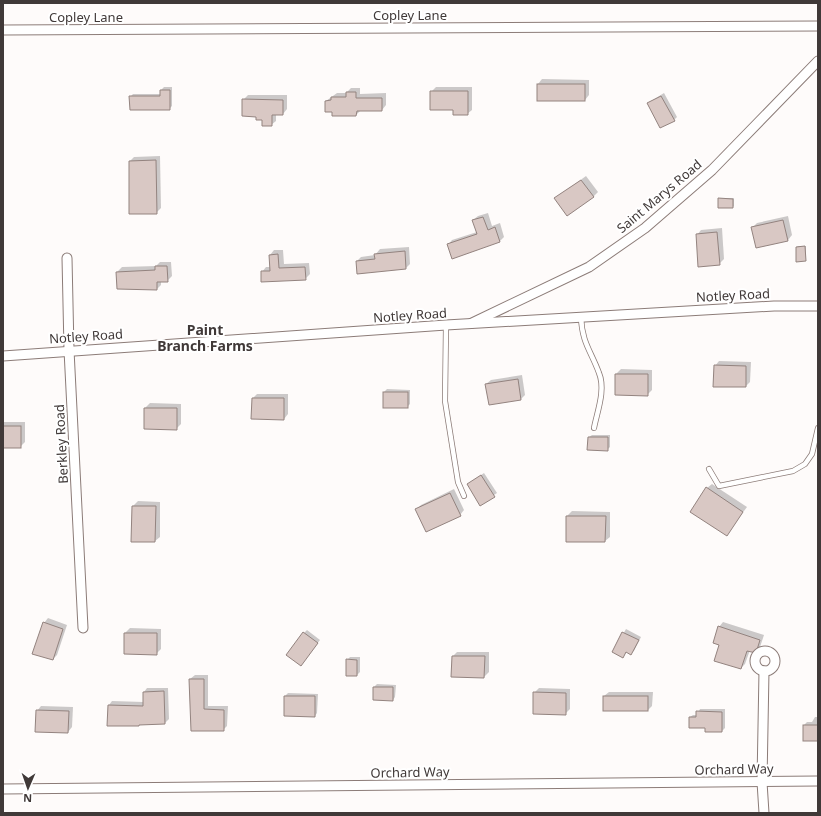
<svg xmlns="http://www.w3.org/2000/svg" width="821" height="816" viewBox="0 0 821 816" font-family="'Noto Sans',sans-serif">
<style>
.shadow{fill:#0003}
.building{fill:#d9c8c4;stroke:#93837f}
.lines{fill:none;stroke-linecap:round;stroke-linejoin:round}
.service-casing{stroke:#8c7c78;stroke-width:6}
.minor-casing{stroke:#8c7c78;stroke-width:11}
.service{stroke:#fff;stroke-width:4.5}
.minor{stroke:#fff;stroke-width:9}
.labels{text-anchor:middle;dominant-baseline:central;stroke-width:4;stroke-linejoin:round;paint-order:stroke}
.street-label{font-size:13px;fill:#403938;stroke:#fff}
.neighbourhood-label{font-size:14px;font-weight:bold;fill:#403938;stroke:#fff}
</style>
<rect width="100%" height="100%" fill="#fefbfa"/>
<g class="shadow">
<polygon points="542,79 589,80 589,95 585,100 538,84"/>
<polygon points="164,87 172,87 172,106 169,109 130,97 133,94 161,94 161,90"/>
<polygon points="436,87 472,87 472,110 467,114 454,109 431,92"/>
<polygon points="351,88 360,88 360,94 386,93 386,105 382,110 361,110 356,115 333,111 326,101 337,93 346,93"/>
<polygon points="664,93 677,117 674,120 648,103"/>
<polygon points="248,95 287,95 287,109 283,114 276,114 276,121 271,125 257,116 243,100"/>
<polygon points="160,156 161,208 156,213 130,161 134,157"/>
<polygon points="586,176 598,192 593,197 556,198"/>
<polygon points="720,198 734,198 734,206 733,207 719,199"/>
<polygon points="488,213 492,226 500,223 504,237 500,241 448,245 452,240 477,232 473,220 478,216"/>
<polygon points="788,216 792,235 788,240 757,247 753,227 757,223"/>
<polygon points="722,228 724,259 719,264 697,235 701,230"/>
<polygon points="798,246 806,246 806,260 797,247"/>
<polygon points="409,247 410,264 406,268 357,261 361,257 375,255 380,249"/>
<polygon points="274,250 283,250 284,264 309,263 310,274 305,279 262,272 266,267 271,267 270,255"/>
<polygon points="160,262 171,262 172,276 167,281 161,281 161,285 157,289 117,272 122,267 156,266"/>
<polygon points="719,361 751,362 750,382 746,386 715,366"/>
<polygon points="621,369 652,370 652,390 647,395 616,374"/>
<polygon points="522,375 525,395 521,399 486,384 491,380"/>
<polygon points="387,389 410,390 410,404 407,407 384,392"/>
<polygon points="257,394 288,394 288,414 284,419 253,398"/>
<polygon points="150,403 181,404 181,424 176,429 145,428 145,408"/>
<polygon points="3,422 25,422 25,442 20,447 3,447"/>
<polygon points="592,435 610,435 610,447 607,450 589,437"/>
<polygon points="484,473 497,493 481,504 468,484"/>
<polygon points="712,484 747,507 726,535 707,488"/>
<polygon points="454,489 464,510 460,515 417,509 421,505"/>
<polygon points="138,501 160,502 160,537 155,541 132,541 133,506"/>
<polygon points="572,511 610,512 610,537 605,541 567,541 567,516"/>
<polygon points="48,618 67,625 57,655 53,659 44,623"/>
<polygon points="723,622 764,635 760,647 755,652 750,650 745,664 741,668 721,644 719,627"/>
<polygon points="130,628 161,629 161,649 156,654 125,653 125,633"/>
<polygon points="626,629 641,637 634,651 631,653 627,651 623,657 613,652"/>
<polygon points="307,630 320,640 301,665 304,633"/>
<polygon points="457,652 489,652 489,672 484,677 453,656"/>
<polygon points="350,657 360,657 360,672 357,675 347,660"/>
<polygon points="195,675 208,675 208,706 228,706 227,726 223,730 192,730 190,679"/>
<polygon points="377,684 396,685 395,697 393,700 374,687"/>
<polygon points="147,688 168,688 169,719 165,723 140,724 109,705 112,701 144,702 144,692"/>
<polygon points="539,688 570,689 570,709 565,714 534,693"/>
<polygon points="609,692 653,692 652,706 648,710 604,696"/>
<polygon points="288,693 318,694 317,713 315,716 285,696"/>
<polygon points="41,706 73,707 72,727 68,732 37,711"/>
<polygon points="700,709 725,709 725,728 722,731 706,727 690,717 693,715 697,715"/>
<polygon points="815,717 818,717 818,740 804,725 807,722 812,722"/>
</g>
<g class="building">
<rect x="537" y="84" width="48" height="17"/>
<polygon points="160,90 170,90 170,110 130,110 129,96 160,96"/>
<polygon points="430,91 468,91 468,115 453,115 453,110 430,110"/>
<polygon points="346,92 356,92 356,98 382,98 382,111 357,111 356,116 332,116 332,112 325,112 325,101 331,100 331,97 346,97"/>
<polygon points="661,96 675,121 660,128 647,103"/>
<polygon points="242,99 283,100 283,115 272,115 272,126 262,126 262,120 256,120 256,117 242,116"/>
<polygon points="156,160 157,214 129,214 129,161"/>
<polygon points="581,180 594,197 567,216 554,198"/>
<polygon points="718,198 733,199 733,208 718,208"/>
<polygon points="483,217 488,230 495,227 500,242 452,259 447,244 477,234 472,220"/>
<polygon points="783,220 788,241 756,248 751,227"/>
<polygon points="717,232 720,265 698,267 696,234"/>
<polygon points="805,246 806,261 796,262 796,247"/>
<polygon points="405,251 406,269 357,274 356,261 375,259 374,254"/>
<polygon points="278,254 279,268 305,267 306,280 261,282 261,271 270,271 269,255"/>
<polygon points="155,266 167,266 168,282 157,282 157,290 117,289 116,272 155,270"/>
<polygon points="714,365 746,366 746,387 713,387"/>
<polygon points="615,374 648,374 648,396 615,395"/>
<polygon points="518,379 521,400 489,405 485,384"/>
<rect x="383" y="392" width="25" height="16"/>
<polygon points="252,398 284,398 284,420 251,419"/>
<polygon points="144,408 177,408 177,430 144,429"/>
<rect x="3" y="426" width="18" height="22"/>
<polygon points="588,437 608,437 608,451 587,450"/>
<polygon points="481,475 495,497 480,506 467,484"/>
<polygon points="706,487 743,512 727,536 690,512"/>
<polygon points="450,493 461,516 426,532 415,509"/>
<polygon points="132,506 156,506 155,542 131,542"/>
<polygon points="566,516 606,516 605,542 566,542"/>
<polygon points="43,622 63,629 53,660 32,654"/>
<polygon points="718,626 760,640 756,653 747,651 741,669 714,661 719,645 713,643"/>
<polygon points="303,632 318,643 301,666 286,655"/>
<polygon points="622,632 639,640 631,655 626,652 623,658 612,652"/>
<polygon points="124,633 157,633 157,655 124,654"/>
<polygon points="452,656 485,656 484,678 451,677"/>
<polygon points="346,659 357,660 357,676 346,676"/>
<polygon points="189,679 204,679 204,709 224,710 224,731 191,731"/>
<polygon points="373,687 393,687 393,701 373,700"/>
<polygon points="164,691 165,724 139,725 139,726 107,726 108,705 143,706 143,692"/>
<polygon points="533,692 566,693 566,715 533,714"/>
<polygon points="284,696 315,696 315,717 284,716"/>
<rect x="603" y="696" width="45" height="15"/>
<polygon points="36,710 69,711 68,733 35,732"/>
<polygon points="696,711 722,712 722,732 705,732 705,728 689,728 689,717 696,717"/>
<rect x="803" y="725" width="15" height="16"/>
</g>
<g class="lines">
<g class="service-casing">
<g id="service">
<path d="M 581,317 C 582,343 591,351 599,373 C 606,390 597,412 594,428"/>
<polyline points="446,325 445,401 458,482 464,496"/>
<polyline points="709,469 719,486 793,471 805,464 812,454 818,428"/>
</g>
</g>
<g class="minor-casing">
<g id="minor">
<polyline points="3,30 818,26"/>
<polyline points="67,258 69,350 83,628"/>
<polyline points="472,323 589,267 645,228 712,170 818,61"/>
<polyline points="3,356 446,325 774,306 818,306"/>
<circle cx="765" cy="661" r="10"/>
<polyline points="3,789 818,781"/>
<polyline points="764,813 762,782 764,671"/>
</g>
</g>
<use href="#service" class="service"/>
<use href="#minor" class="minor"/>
</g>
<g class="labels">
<g class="street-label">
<text x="410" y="15">Copley Lane</text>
<text x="86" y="17">Copley Lane</text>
<text transform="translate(659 196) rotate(-40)">Saint Marys Road</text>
<text transform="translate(733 295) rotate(-3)">Notley Road</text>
<text transform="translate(410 315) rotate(-4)">Notley Road</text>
<text transform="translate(86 336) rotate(-4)">Notley Road</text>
<text transform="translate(61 444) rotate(-93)">Berkley Road</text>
<text transform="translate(734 769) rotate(-1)">Orchard Way</text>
<text transform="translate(410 772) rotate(-1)">Orchard Way</text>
</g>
<g class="neighbourhood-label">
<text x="205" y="329">Paint<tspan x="205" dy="16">Branch Farms</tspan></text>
</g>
</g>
<rect width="821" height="816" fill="none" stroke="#403938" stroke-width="8"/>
<g transform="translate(28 788) rotate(182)" stroke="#ffffff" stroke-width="3" paint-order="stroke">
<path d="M0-3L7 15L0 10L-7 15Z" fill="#403938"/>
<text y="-6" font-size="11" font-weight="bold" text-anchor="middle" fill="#403938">N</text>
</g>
</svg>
